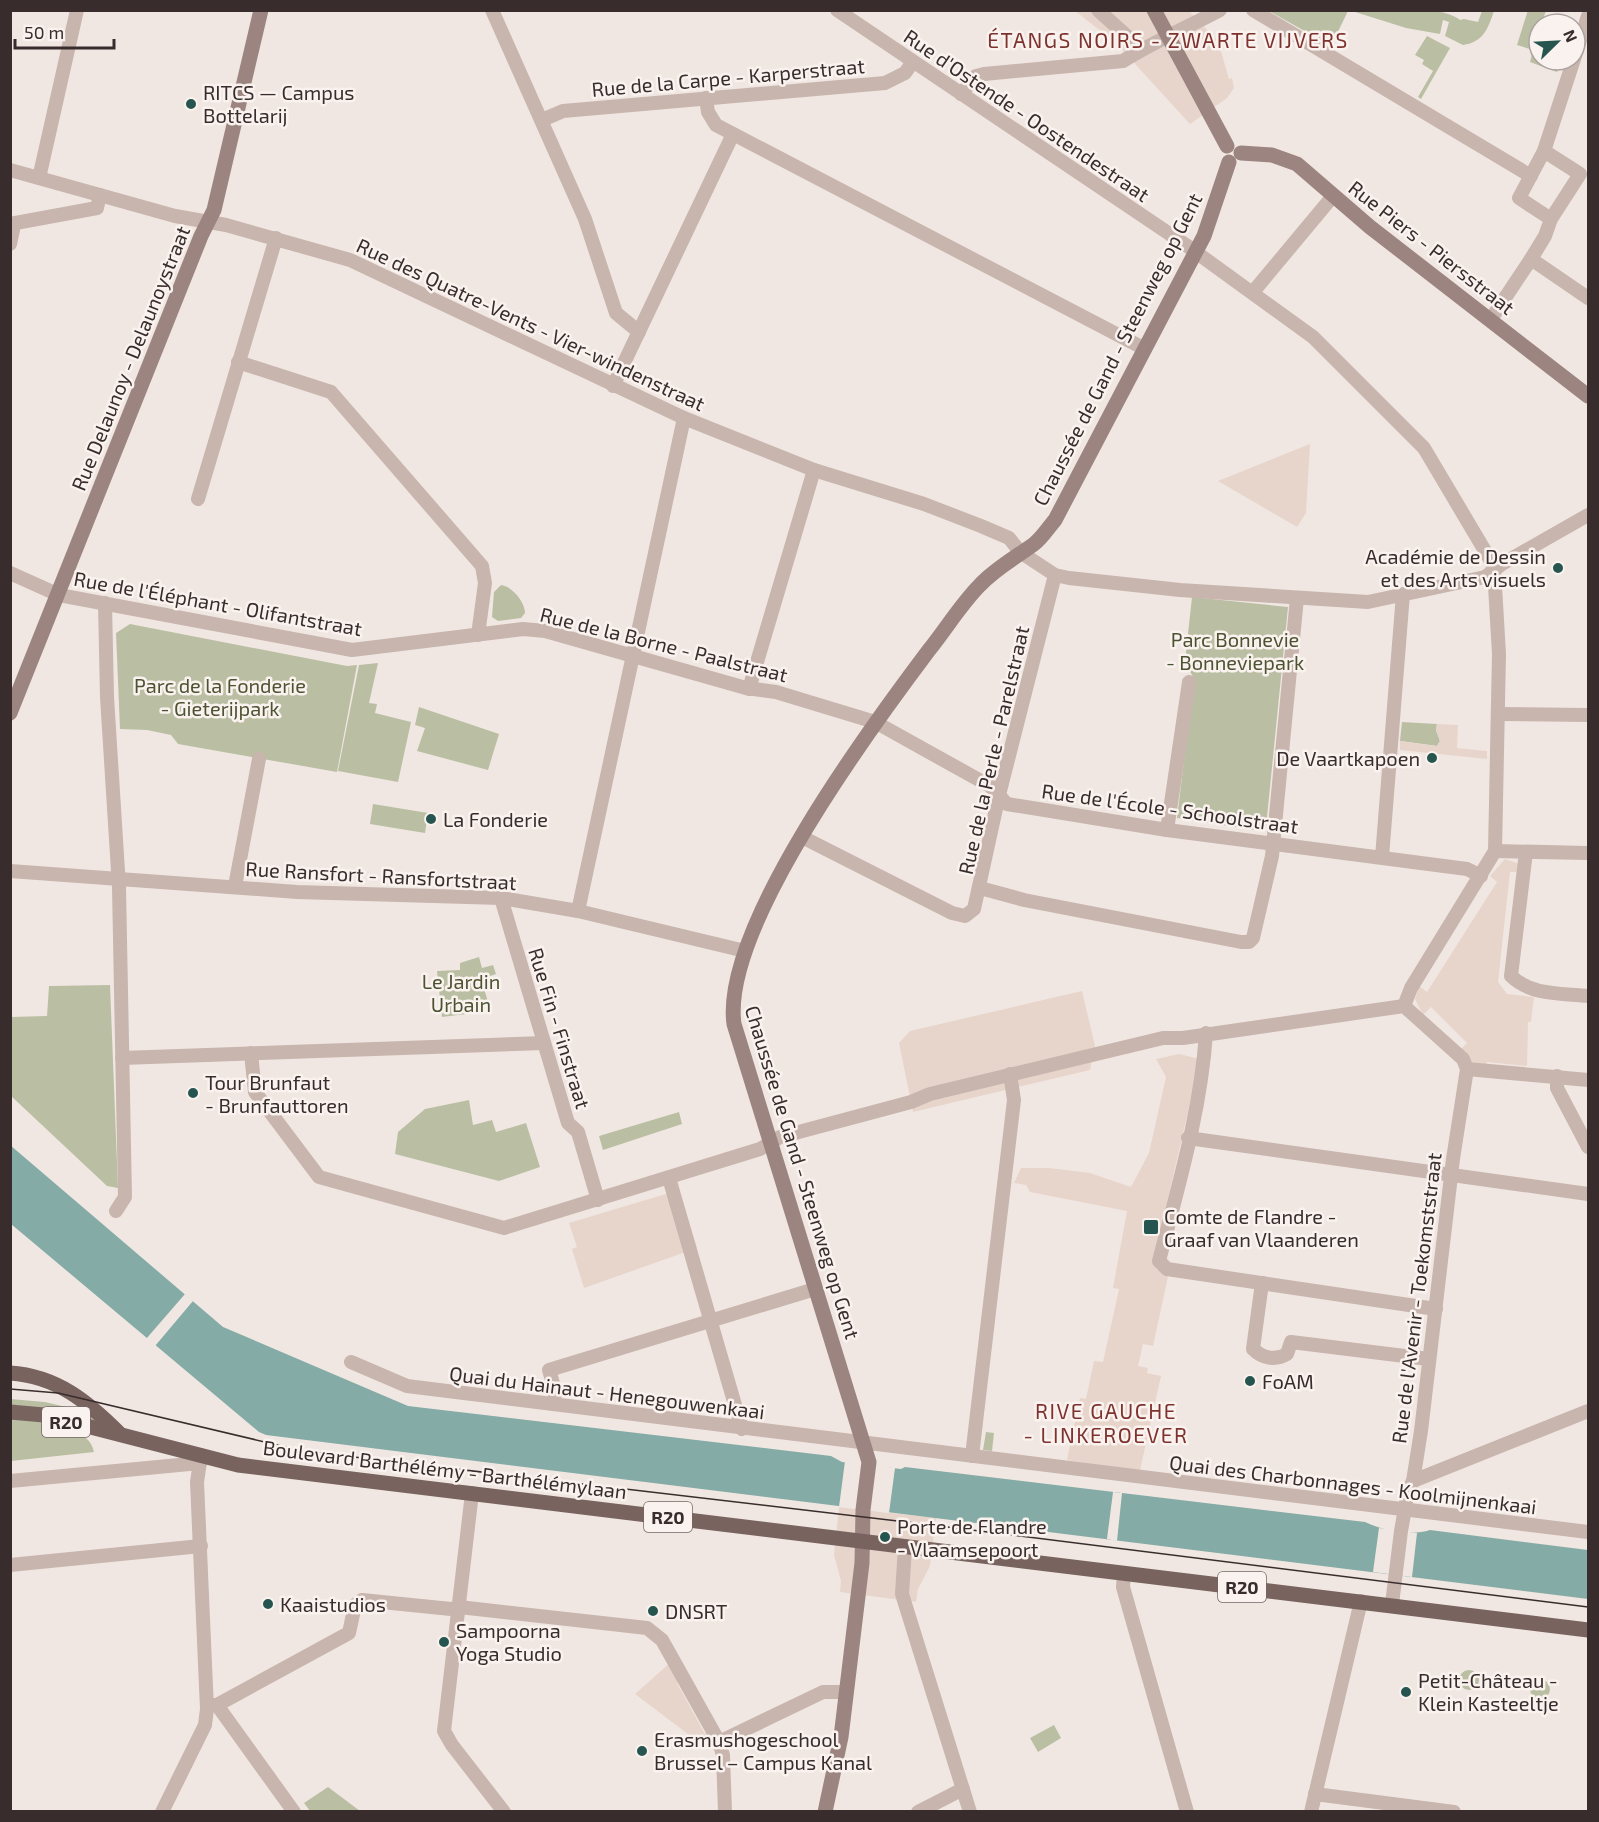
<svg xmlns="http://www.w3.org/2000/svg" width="1599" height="1822" viewBox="0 0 1599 1822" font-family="'Exo 2',sans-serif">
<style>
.green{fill:#babfa3}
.plaza{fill:#e7d5cb}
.water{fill:#84aba5}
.pier{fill:#f1e7e2}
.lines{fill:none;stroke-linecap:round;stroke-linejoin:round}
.street{stroke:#c8b5ae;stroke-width:14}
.secondary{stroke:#9c8580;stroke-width:15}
.primary{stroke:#78635f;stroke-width:15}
.tram{stroke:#382d2c;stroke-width:1.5}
.poi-dot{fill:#26554f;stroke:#f9f2ee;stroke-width:2}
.labels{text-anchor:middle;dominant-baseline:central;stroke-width:5;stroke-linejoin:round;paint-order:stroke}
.shield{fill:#f9f2ee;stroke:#726866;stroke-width:1.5}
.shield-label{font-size:18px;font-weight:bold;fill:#382d2c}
.street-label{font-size:20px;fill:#382d2c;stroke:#f9f2ee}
.poi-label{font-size:20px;fill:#382d2c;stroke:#f9f2ee;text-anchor:start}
.park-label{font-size:20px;fill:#4d5332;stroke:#f9f2ee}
.neighbourhood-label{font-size:21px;letter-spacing:1.5px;fill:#7e322e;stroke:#f9f2ee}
</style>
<rect width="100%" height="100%" fill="#f1e7e2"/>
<g class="green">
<polygon points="1528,10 1546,11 1541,24 1539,24 1533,50 1539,53 1539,60 1552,62 1562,60 1557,72 1530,62 1533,50 1517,45"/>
<polygon points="1269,11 1348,11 1331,46"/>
<path d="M 1352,11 C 1381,10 1440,4 1460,20 L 1464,19 L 1478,22 L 1482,11 L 1494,11 C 1488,28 1484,42 1463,45 L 1445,36 L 1449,22 L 1443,20 L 1440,34 L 1406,28 Z"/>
<polygon points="1427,36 1450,48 1421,99 1418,97 1433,71 1422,64 1424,60 1415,55"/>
<path d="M 501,585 C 512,586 525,602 525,613 L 521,618 L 498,621 L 492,617 L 494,592 Z"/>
<polygon points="1192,597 1288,607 1266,827 1262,831 1177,818 1194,679 1185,661"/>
<polygon points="130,624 347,666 357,665 337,772 178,744 171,735 147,730 120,729 116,633"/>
<polygon points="378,663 369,703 377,704 375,713 411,722 398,782 338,771 359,665"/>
<polygon points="419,707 499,734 488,770 417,751 425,728 415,725"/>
<polygon points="1402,722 1437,724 1436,730 1440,741 1437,746 1400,741"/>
<polygon points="373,804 428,813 425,833 370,824"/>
<polygon points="479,957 482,968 493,965 496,974 481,979 489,1005 477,1007 474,1013 442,1017 437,971 460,970 460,963"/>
<polygon points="110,985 118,1188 107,1186 10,1095 11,1017 47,1016 49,986"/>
<polygon points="469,1100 473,1125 492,1120 496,1132 526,1123 540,1167 499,1181 395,1154 398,1132 425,1109"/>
<polygon points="679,1112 682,1124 603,1150 599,1136"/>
<polygon points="10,1399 45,1402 87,1412 106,1426 11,1405"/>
<path d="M 11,1418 C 34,1420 90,1424 94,1452 L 11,1461 Z"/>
<polygon points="986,1432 994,1433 992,1451 983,1450"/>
<circle cx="1469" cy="1680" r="10"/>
<circle cx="1540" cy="1689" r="10"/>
<polygon points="1054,1725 1061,1738 1038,1752 1030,1738"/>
<polygon points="328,1787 360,1811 310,1811 304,1803"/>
</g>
<g class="plaza">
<polygon points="1075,11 1189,11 1218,41 1229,79 1232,78 1234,88 1227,98 1190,124 1115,42"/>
<polygon points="1310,444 1306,513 1297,527 1218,481"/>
<polygon points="1437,724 1458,725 1457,748 1487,751 1487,759 1400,750 1400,741 1437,746 1440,741 1436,730"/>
<polygon points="1505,859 1517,863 1520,872 1510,872 1498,982 1507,994 1534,997 1531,1022 1528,1022 1527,1066 1487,1062 1486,1066 1479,1065 1473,1063 1460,1050 1467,1043 1431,1007 1423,1015 1415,999 1419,986 1427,992 1497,882 1490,876"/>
<polygon points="1082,991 1095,1046 1090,1070 913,1112 899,1043 910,1031"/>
<polygon points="1179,1054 1200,1059 1153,1264 1156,1265 1156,1269 1169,1272 1153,1346 1143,1344 1138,1366 1148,1368 1147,1373 1161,1376 1140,1470 1117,1469 1067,1460 1080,1398 1086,1399 1094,1361 1103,1362 1119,1289 1113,1288 1127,1211 1030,1192 1026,1185 1014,1183 1021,1168 1049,1168 1090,1173 1131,1187 1149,1153 1166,1077 1156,1059"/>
<polygon points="679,1190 697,1248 584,1288 572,1249 577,1247 569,1223"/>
<polygon points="839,1507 936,1518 930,1566 918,1589 916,1602 840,1592 841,1581 834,1555"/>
<polygon points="670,1663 680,1681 677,1683 705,1734 708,1733 715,1746 709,1750 635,1694"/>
</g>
<path class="water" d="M 10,1145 L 223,1327 L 408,1406 L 831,1456 L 842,1462 L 901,1469 L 905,1467 L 1365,1522 C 1383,1531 1412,1536 1430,1530 L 1588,1550 L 1588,1599 L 266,1435 L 259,1432 L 11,1224 Z"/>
<g class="pier">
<polygon points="185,1294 193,1301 155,1346 146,1339"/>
<polygon points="845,1461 895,1468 889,1513 839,1507"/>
<polygon points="1113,1492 1122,1493 1117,1541 1107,1539"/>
<polygon points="1379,1528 1417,1533 1412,1577 1373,1572"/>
</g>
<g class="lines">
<g class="street">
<polyline points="492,10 585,219 616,313 639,332"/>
<polyline points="837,10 1186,245 1313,337 1424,448 1491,561 1494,569 1499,654 1495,851 1411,988 1404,1006"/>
<polyline points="1098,10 1140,48"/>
<polyline points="1253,10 1531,176"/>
<path d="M 961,94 L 976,76 L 984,74 L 1123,61 C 1153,42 1188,27 1220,10"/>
<polyline points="706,98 708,112 716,125 1145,349"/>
<polyline points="542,120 563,111 885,83 905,73 912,63"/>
<polyline points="1544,151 1588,16"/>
<polyline points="10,170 175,216 226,225 350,260 684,418 814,470 924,504 981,526 1009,538 1020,552 1055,575 1069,578 1180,590 1368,602 1485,577 1502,564 1588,515"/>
<polyline points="39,178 77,10"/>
<polyline points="10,224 97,208 100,195"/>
<polyline points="10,244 14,225"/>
<polyline points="1531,259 1588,298"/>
<polyline points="1253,292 1333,196"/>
<polyline points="1491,319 1531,259 1545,236 1551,219 1580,174 1544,151 1519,198 1551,219"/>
<polyline points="238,362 331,392 482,566 485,583 478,635"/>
<polyline points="613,386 733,134"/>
<polyline points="198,499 276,238"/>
<polyline points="10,573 59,595 352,650 523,629 545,631 746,688 776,692 875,722 990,786 1007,804 1167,830 1467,869 1481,876"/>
<polyline points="105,603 107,697 119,887 125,1197 116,1211"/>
<polyline points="749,689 814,470"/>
<polyline points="1498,714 1588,715"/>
<polyline points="1167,830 1189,682"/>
<polyline points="802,837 952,913 965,916 974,909 999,795 1055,575"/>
<polyline points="1495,851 1588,853"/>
<path d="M 1526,852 L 1511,976 C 1532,996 1561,993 1588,996"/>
<polyline points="1382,857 1403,594"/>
<polyline points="10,871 297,892 501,898 578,911 745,951"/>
<polyline points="235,886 259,759"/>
<polyline points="980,888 1024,900 1241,942 1249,942 1253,938 1272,856 1297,598"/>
<polyline points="501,898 568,1123 578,1132 598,1200"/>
<polyline points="578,911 684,418"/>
<path d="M 1206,1033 C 1201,1110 1178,1187 1159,1261 L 1167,1269 L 1436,1309"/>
<polyline points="251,1053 255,1092 319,1177 504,1228 760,1149 780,1137 911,1102 930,1094 1163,1038 1183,1038 1404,1006 1463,1059 1467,1069"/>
<polyline points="122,1058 544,1043"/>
<polyline points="1467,1069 1588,1080"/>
<polyline points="1557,1076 1557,1088 1588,1147"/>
<polyline points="1188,1138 1588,1194"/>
<polyline points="669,1178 742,1429"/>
<path d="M 1262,1283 L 1253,1349 C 1262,1358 1275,1361 1287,1354 L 1291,1342 L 1429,1359"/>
<polyline points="351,1362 407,1386 1588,1532"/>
<polyline points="554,1404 555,1390 549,1370 815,1289"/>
<polyline points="972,1456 1014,1100 1010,1074"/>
<polyline points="10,1481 200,1463"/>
<polyline points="1413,1481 1588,1411"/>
<polyline points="472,1493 444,1731 452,1745 504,1812"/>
<polyline points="905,1547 902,1594 970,1812"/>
<polyline points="10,1565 201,1546"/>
<polyline points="1124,1574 1123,1587 1187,1812"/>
<polyline points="1392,1604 1401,1531 1408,1492 1413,1481 1421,1431 1453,1159 1467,1069"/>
<polyline points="209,1705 217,1705 294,1812"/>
<polyline points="217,1705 349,1633 355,1605 362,1600 451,1609 459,1607 647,1628 662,1640 719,1742 723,1755 725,1812"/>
<polyline points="719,1742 823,1692 846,1692"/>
<polyline points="1315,1794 1454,1812"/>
<polyline points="162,1812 205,1725 207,1709 197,1482 201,1455"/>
<polyline points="918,1812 963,1789"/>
<polyline points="1311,1812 1361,1601"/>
</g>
<g class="secondary">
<polyline points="1154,10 1227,146"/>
<polyline points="1241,153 1272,155 1297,164 1370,227 1588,396"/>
<polyline points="10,713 201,236 214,210 261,10"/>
<path d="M 825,1812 L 841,1737 L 862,1563 L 863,1510 L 869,1462 L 734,1024 C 721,929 871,727 929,650 C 946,629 961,604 980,585 C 996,568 1015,558 1034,544 C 1042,538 1048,528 1055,520 L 1204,236 L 1229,162"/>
</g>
<g class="primary">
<path d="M 10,1373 C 57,1376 88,1402 120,1434"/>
<polyline points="10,1412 44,1415 238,1465 1588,1630"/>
</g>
<polyline class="tram" points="10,1389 58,1393 303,1451 923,1524 1588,1607"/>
</g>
<g class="poi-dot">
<circle cx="191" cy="104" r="6"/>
<circle cx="1558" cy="568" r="6"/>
<circle cx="1432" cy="758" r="6"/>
<circle cx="431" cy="819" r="6"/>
<circle cx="193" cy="1093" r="6"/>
<rect x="1143" y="1219" width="16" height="16" rx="3"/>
<circle cx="1250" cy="1381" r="6"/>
<circle cx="885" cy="1537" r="6"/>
<circle cx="268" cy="1604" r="6"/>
<circle cx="653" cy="1611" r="6"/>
<circle cx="444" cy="1642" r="6"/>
<circle cx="1406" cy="1692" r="6"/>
<circle cx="642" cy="1751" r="6"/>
</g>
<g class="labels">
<g class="shield">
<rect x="42" y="1407" width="48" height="30" rx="4.5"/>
<rect x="644" y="1502" width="48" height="30" rx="4.5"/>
<rect x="1218" y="1572" width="48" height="30" rx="4.5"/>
</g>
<g class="shield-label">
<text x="66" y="1422">R20</text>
<text x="668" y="1517">R20</text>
<text x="1242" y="1587">R20</text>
</g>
<g class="street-label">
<text transform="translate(728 77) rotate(-5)">Rue de la Carpe - Karperstraat</text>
<text transform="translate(1027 115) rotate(34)">Rue d'Ostende - Oostendestraat</text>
<text transform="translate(1432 247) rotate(38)">Rue Piers - Piersstraat</text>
<text transform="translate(531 324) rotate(25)">Rue des Quatre-Vents - Vier-windenstraat</text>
<text transform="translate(1117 349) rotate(-63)">Chaussée de Gand - Steenweg op Gent</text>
<text transform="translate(130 358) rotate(-68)">Rue Delaunoy - Delaunoystraat</text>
<text transform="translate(218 603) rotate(10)">Rue de l'Éléphant - Olifantstraat</text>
<text transform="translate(664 644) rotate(14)">Rue de la Borne - Paalstraat</text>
<text transform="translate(993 750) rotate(-77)">Rue de la Perle - Parelstraat</text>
<text transform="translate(1170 808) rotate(8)">Rue de l'École - Schoolstraat</text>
<text transform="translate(381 875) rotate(3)">Rue Ransfort - Ransfortstraat</text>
<text transform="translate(560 1028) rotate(73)">Rue Fin - Finstraat</text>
<text transform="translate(803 1172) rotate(73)">Chaussée de Gand - Steenweg op Gent</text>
<text transform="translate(1416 1298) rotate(-83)">Rue de l'Avenir - Toekomststraat</text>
<text transform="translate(607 1392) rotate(7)">Quai du Hainaut - Henegouwenkaai</text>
<text transform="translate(445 1469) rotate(7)">Boulevard Barthélémy - Barthélémylaan</text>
<text transform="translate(1353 1484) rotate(7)">Quai des Charbonnages - Koolmijnenkaai</text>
</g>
<g class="poi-label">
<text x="203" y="92">RITCS — Campus<tspan x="203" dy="23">Bottelarij</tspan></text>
<text x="1546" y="556" text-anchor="end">Académie de Dessin<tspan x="1546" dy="23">et des Arts visuels</tspan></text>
<text x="1420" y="758" text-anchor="end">De Vaartkapoen</text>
<text x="443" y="819">La Fonderie</text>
<text x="205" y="1082">Tour Brunfaut<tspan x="205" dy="23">- Brunfauttoren</tspan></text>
<text x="1164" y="1216">Comte de Flandre -<tspan x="1164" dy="23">Graaf van Vlaanderen</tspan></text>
<text x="1262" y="1381">FoAM</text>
<text x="897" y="1526">Porte de Flandre<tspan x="897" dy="23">- Vlaamsepoort</tspan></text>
<text x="280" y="1604">Kaaistudios</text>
<text x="665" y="1611">DNSRT</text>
<text x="456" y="1630">Sampoorna<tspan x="456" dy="23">Yoga Studio</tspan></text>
<text x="1418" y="1680">Petit-Château -<tspan x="1418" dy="23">Klein Kasteeltje</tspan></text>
<text x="654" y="1739">Erasmushogeschool<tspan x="654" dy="23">Brussel – Campus Kanal</tspan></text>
</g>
<g class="park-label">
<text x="1235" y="639">Parc Bonnevie<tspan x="1235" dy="23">- Bonneviepark</tspan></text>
<text x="220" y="685">Parc de la Fonderie<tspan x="220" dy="23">- Gieterijpark</tspan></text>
<text x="461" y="981">Le Jardin<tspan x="461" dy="23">Urbain</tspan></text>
</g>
<g class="neighbourhood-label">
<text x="1168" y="39">ÉTANGS NOIRS - ZWARTE VIJVERS</text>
<text x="1106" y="1410">RIVE GAUCHE<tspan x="1106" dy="24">- LINKEROEVER</tspan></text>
</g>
</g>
<rect width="1599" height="1822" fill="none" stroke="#382d2c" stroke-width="24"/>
<g transform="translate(1557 42) rotate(66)"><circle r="28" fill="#f9f2ee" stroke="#aca3a0" stroke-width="1.5"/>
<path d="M0-4.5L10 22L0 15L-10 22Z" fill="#26554f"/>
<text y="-9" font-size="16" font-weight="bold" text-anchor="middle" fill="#382d2c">N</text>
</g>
<path d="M15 39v9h99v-9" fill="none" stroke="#382d2c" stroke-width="3"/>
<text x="24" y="39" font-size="18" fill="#382d2c" stroke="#f9f2ee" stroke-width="4.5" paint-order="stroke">50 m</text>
</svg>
